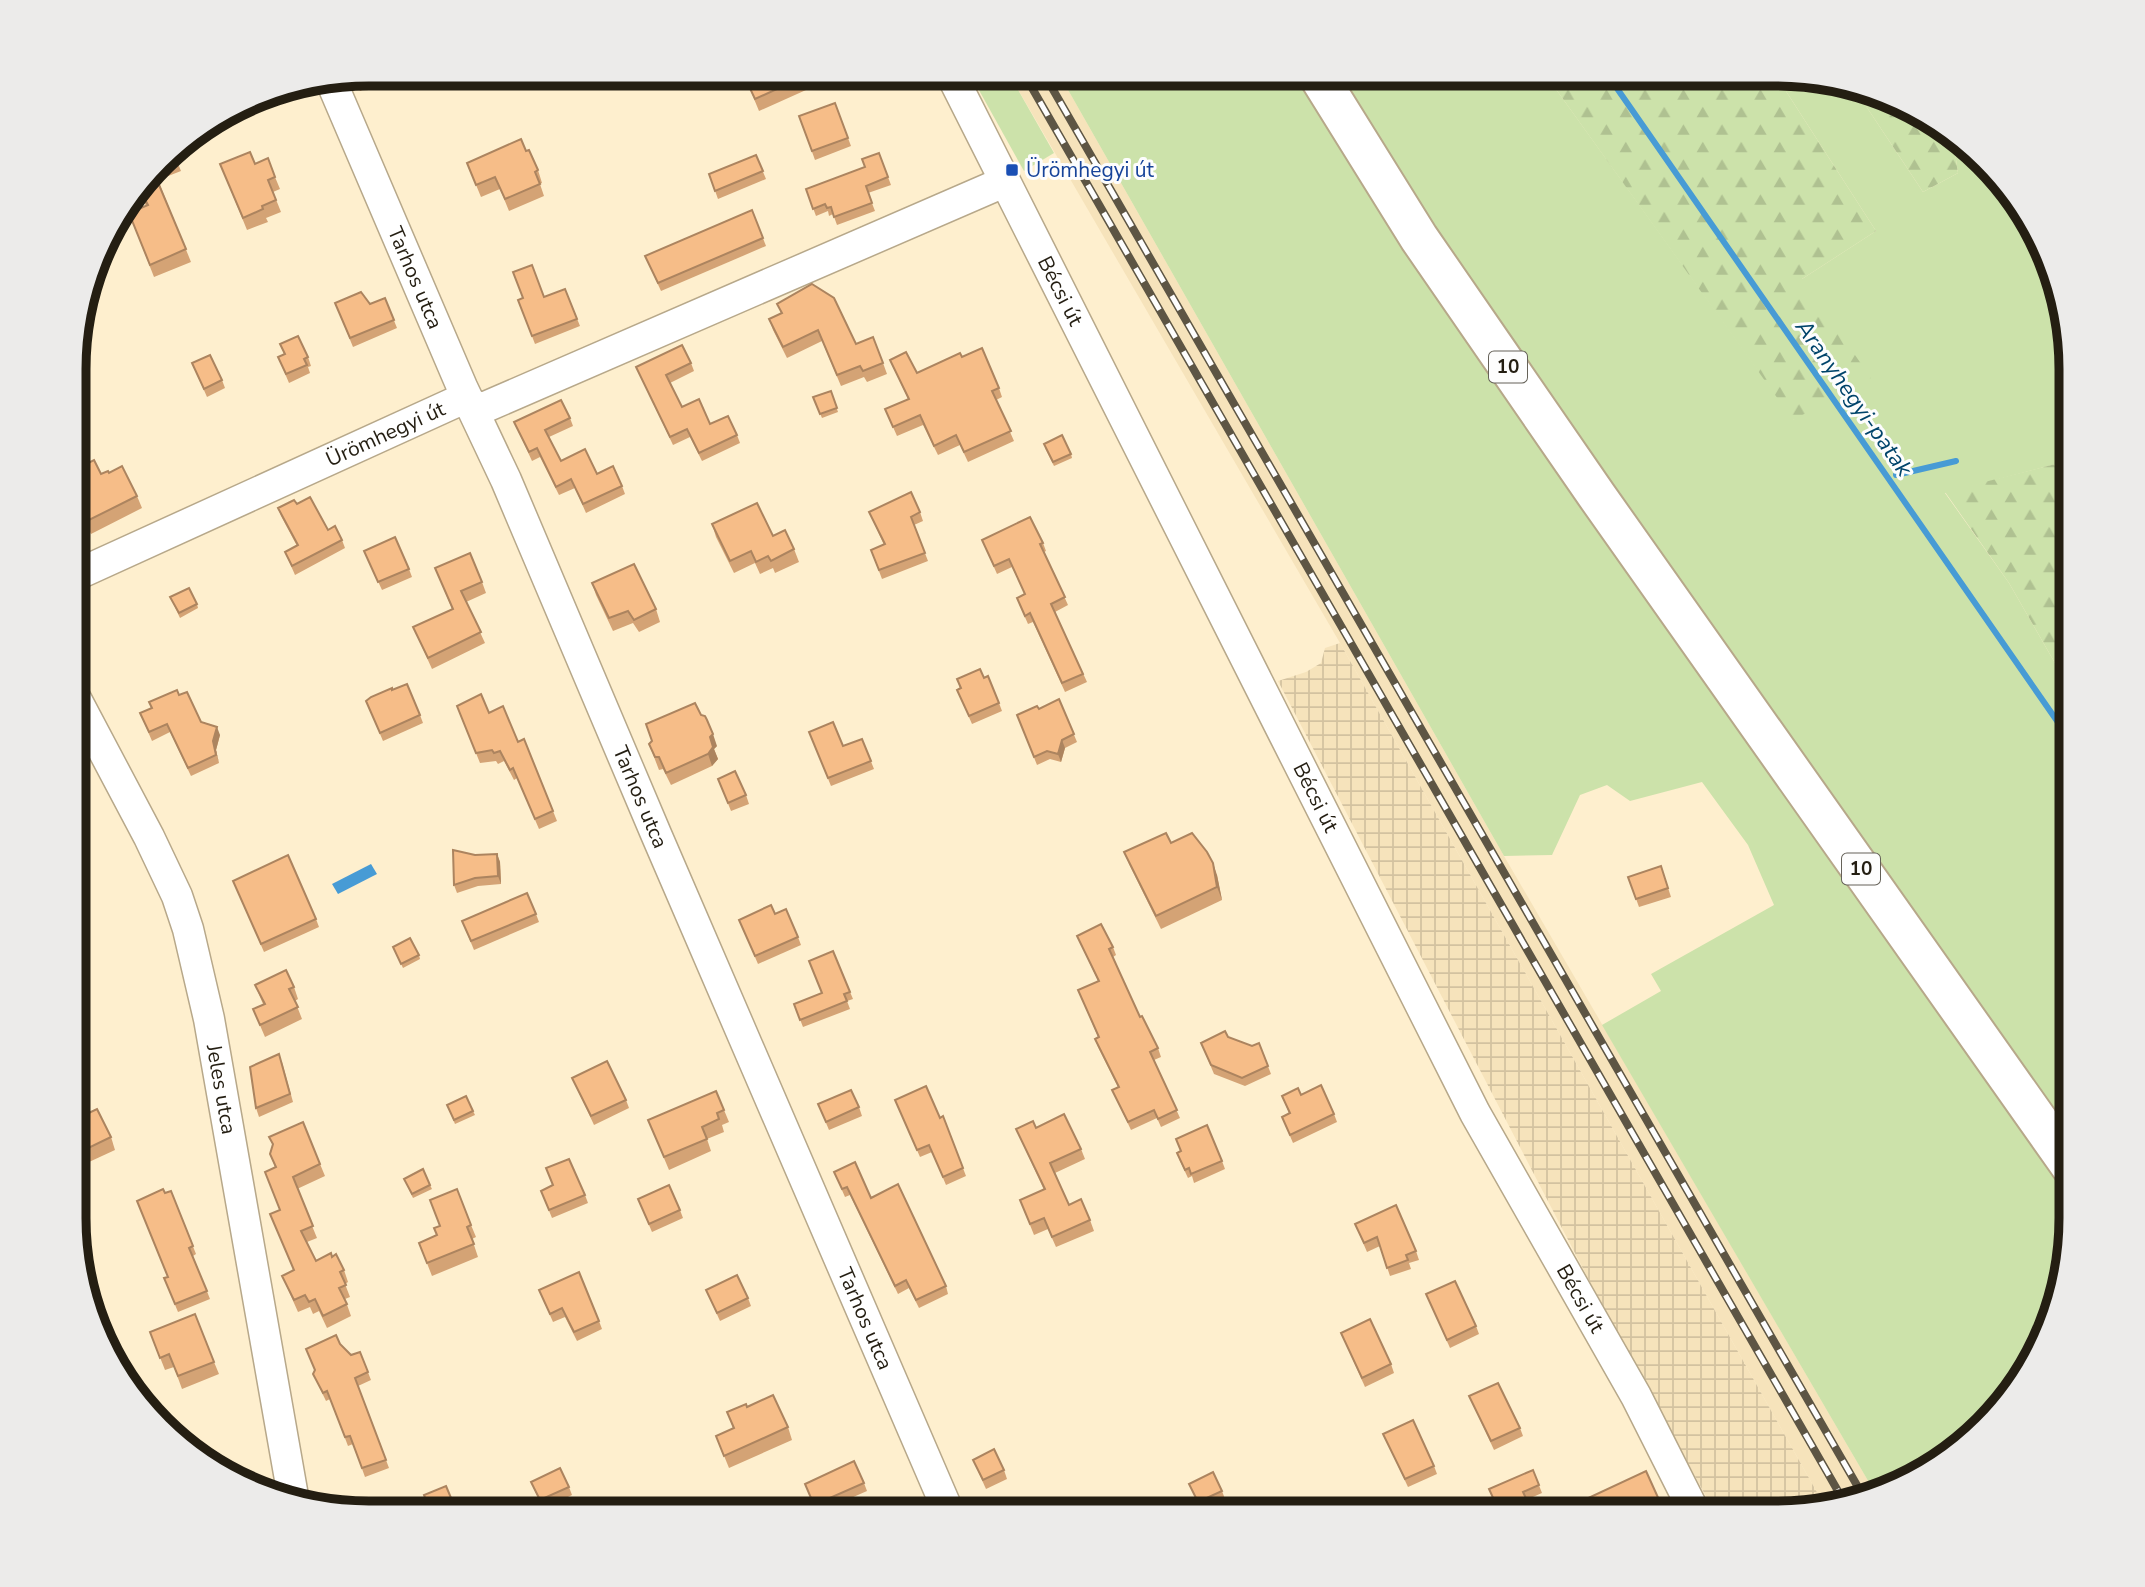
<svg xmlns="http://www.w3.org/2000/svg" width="2145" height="1587" viewBox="0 0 2145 1587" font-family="'Nunito Sans',sans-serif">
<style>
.built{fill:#f6e3bb}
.industrial{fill:url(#industrial-grid)}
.grass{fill:#cce2aa}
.forest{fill:url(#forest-firs)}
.water{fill:#479bd5}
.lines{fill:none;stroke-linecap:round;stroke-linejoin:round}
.stream{stroke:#479bd5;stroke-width:6}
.minor-casing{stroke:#b7a88a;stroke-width:33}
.major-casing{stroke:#b7a88a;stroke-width:42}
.minor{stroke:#fff;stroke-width:30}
.major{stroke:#fff;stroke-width:38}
.rail-casing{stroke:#5d5544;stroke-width:8}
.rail{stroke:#fdfdfd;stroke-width:5;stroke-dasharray:16;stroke-linecap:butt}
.wall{fill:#d4a375}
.shaded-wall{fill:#ac845f}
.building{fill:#f6bd88;stroke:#ac845f;stroke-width:2}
.transit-dot{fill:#1a4fb4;stroke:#fdfdfd;stroke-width:2.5}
.labels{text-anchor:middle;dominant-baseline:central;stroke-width:6;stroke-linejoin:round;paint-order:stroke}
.shield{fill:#fdfdfd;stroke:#656158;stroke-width:2}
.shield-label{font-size:19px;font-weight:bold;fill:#241e12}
.transit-label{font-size:21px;fill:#164399;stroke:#fdfdfd;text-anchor:start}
.street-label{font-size:21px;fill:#241e12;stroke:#fdfdfd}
.water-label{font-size:23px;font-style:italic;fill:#00446a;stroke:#fdfdfd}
.rim{fill:none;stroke:#241e12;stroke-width:9}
</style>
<defs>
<pattern id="industrial-grid" width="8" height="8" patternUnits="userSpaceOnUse" patternTransform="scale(1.75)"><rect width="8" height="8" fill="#f6e3bb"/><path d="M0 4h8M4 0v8" fill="none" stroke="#d3c2a0"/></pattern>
<pattern id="forest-firs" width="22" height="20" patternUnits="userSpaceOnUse" patternTransform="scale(1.75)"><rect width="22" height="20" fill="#cce2aa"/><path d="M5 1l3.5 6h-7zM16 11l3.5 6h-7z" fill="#afc191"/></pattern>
</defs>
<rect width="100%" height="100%" fill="#feefce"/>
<polygon class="built" points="1009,74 1059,74 1504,856 1874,1491 1823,1503 1340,643"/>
<polygon class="industrial" points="1340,643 1823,1503 1777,1513 1715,1513 1591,1284 1278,681 1306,672 1321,663 1325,648"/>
<g class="grass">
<polygon points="970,74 1009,74 1054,153 1024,171"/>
<polygon points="1059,74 1545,74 1794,420 1802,279 1876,231 1775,74 1795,74 1854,88 1923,192 1958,173 1952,132 1956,135 2041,238 2071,350 2071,460 1945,493 2009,583 2071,691 2071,1237 2056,1313 2010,1398 1907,1483 1874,1491 1602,1025 1661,991 1651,974 1774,905 1748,845 1702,782 1630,801 1607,785 1580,795 1552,855 1504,856"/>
</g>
<g class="forest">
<polygon points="1545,74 1775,74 1876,231 1802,279 1871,378 1793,420"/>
<polygon points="1854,88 1889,96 1952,132 1958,173 1923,192"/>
<polygon points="2071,460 2071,691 2009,583 1945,492"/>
</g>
<polygon class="water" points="371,864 377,874 338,894 332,884"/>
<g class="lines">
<g class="stream">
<polyline points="1607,74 2071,741"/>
<polyline points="1896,475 1956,461"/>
</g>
<g class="minor-casing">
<g id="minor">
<path id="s1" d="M 951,74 L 1475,1113 L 1636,1396 L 1695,1513"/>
<path id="s2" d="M 331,81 L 462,387 L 506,480 L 656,834 L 949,1513"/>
<path id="s3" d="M 76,575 L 458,401 L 483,408 L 1004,182"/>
<path id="s4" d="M 76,699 L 149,837 L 177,896 L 188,929 L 209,1019 L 294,1502"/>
</g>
</g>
<g class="major-casing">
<polyline id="major" points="1317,74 1419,238 1597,496 2071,1167"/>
</g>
<use href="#minor" class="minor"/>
<use href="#major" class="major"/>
<g class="rail-casing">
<g id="rail">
<polyline points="1024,74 1842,1498"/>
<polyline points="1044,74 1862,1494"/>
</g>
</g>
<use href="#rail" class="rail"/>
</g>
<g class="wall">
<polygon points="369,74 396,74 396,75 360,91 353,77"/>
<polygon points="759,74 800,74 806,90 759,111 747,82 760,76"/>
<polygon points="835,103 851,146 815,160 799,116"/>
<polygon points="172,149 181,171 158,180 191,262 154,277 129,213 146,206 140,192"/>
<polygon points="526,151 538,170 542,183 540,184 544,196 509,211 500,189 481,197 467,163"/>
<polygon points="879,153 891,185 868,193 875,211 837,225 833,214 829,216 828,211 816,216 806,189 865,167"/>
<polygon points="756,155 766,179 718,199 709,174"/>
<polygon points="220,164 255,164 275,177 280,189 273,192 281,212 266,218 268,222 247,230"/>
<polygon points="752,210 766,246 661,291 645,256"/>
<polygon points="565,289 580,326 535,344 518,300 544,297"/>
<polygon points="385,298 397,328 353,347 335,303 370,304"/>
<polygon points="777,304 856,344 883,363 887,374 867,382 864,377 841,386 822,341 787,358 773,330 769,319 781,313"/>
<polygon points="280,344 308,357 311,366 308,367 310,373 289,383 278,357 284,354"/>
<polygon points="890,360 917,373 999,388 1002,397 996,400 1014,441 968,462 960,445 938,455 923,425 897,436 885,409 908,399"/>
<polygon points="192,363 222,380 225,388 207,397"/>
<polygon points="691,363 694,371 670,383 682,407 710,424 737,435 740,443 702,461 690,437 673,445 636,367"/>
<polygon points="831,391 838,412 822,418 813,397"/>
<polygon points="570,418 573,426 549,437 561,461 597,474 622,486 625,494 586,513 575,488 559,495 540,457 532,461 514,422"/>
<polygon points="1045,448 1071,454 1072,458 1054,466"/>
<polygon points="76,469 101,474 109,473 137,496 142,508 91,534 76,504"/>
<polygon points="297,504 328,530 342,540 345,548 295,575 285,552 297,546 281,516 278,508"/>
<polygon points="869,512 920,512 923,521 914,525 928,561 882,579 871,550 884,545"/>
<polygon points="712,524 773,536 794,549 799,562 775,573 773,568 760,574 755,563 734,573 716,537"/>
<polygon points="982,540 1043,543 1046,551 1044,552 1068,605 1055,612 1087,682 1065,692 1033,622 1028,624 1020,606 1017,598 1025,594 1012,567 997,574"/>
<polygon points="364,551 409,569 412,577 382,590"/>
<polygon points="435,568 482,582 486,593 466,602 485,643 432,669 413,627 452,609"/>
<polygon points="592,583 656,609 660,622 639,632 633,623 613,631 596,595"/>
<polygon points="170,597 197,604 198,608 180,618"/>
<polygon points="984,678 999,703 1002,711 972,724 957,690 960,688 957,679"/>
<polygon points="392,690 420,715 423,723 383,741 366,701"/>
<polygon points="179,695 201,722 220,735 216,750 219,763 191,776 170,732 152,741 140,713"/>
<polygon points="1059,699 1077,742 1065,748 1061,762 1050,759 1037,765 1017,715 1039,709"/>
<polygon points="457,706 489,713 553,811 557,821 539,829 517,778 514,780 504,761 498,764 496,761 480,763"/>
<polygon points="809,732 843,746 862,739 874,769 831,786"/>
<polygon points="649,744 717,746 714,749 718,759 712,766 671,785 663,769 659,770"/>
<polygon points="718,779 746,795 749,804 731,811"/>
<polygon points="1171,843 1217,875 1222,900 1161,929 1129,864 1124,852"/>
<polygon points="497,854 500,862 501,884 478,886 457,893 454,885 475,855"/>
<polygon points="1661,866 1671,897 1639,907 1628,877"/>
<polygon points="80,869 89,893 76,898 76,871"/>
<polygon points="233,881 316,919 319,927 264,952"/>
<polygon points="536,914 539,922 474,950 462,921"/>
<polygon points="739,920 798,937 801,945 758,964"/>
<polygon points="1077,936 1113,947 1116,955 1113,957 1140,1017 1158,1048 1161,1057 1154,1060 1180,1118 1161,1127 1157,1118 1131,1130 1112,1090 1118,1087 1098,1047 1095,1039 1098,1037 1078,990 1098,981"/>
<polygon points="393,947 419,955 420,959 403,968"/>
<polygon points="833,951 853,999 847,1001 850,1009 803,1027 794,1004 822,993"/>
<polygon points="255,985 294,987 298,999 295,1001 302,1019 265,1037 253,1009 263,1004"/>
<polygon points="1228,1037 1252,1046 1259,1043 1271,1074 1245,1086 1214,1074 1201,1043"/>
<polygon points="282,1062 293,1102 259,1117 256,1108"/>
<polygon points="572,1078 626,1100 629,1108 594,1125"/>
<polygon points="1301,1095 1334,1114 1337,1122 1293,1143 1282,1117 1289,1113 1282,1096"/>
<polygon points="466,1096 475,1115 455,1124 447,1105"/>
<polygon points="895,1100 940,1118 943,1116 966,1176 946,1185 932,1152 920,1157"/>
<polygon points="818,1104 859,1107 862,1116 829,1130"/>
<polygon points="724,1110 729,1122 722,1125 724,1132 707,1139 711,1151 669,1170 648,1120"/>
<polygon points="76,1119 111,1137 115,1150 76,1168"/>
<polygon points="1036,1128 1081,1149 1085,1159 1055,1173 1069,1205 1090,1220 1094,1231 1056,1247 1048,1229 1034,1235 1020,1200 1044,1190 1016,1129"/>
<polygon points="269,1137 320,1164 325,1176 297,1189 317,1238 307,1242 316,1261 332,1257 344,1270 348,1282 345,1284 350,1297 345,1299 351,1316 327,1328 319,1311 313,1314 310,1307 298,1312 282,1276 294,1271 270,1214 280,1210 275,1167 270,1154 273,1146"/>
<polygon points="1176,1139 1222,1161 1225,1169 1194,1183 1192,1176 1188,1178 1180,1161 1177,1153 1181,1151"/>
<polygon points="546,1168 585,1195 588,1203 552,1218 541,1191 553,1186"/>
<polygon points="834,1172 946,1286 948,1294 919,1308 909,1288 898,1294 850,1195 845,1197"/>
<polygon points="404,1179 430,1185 432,1189 413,1198"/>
<polygon points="171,1191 196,1254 193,1256 210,1299 178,1312 164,1278 168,1277 165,1193"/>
<polygon points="638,1199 680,1210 683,1218 652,1232"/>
<polygon points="430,1200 471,1225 476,1237 472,1239 478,1257 432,1276 419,1243 437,1235 440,1226"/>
<polygon points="1355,1224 1416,1251 1419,1260 1409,1263 1411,1269 1390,1276 1380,1246 1367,1252"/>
<polygon points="539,1290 599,1321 602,1329 577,1341 565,1317 553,1322"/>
<polygon points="706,1290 748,1298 751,1306 720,1321"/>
<polygon points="1426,1294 1476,1326 1479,1334 1450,1348"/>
<polygon points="90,1297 109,1346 107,1347"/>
<polygon points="150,1332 214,1362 219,1374 182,1389 174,1367 165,1370"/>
<polygon points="1341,1333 1391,1364 1394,1373 1365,1387"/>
<polygon points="340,1344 351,1355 360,1352 371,1380 358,1386 389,1468 365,1477 353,1444 348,1446 330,1399 326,1401 313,1374"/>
<polygon points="1469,1396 1520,1428 1523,1436 1494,1450"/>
<polygon points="747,1407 788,1427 792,1440 729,1468 716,1436 733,1428 727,1412"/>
<polygon points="1383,1434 1434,1466 1437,1474 1408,1487"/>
<polygon points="973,1460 1004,1470 1007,1479 986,1489"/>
<polygon points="1533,1470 1542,1493 1526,1500 1533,1513 1499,1513 1489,1489"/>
<polygon points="1646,1471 1665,1513 1630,1513 1629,1511 1624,1513 1589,1513"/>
<polygon points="531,1482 569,1487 572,1495 543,1509"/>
<polygon points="864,1483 867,1491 817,1513 805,1484"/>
<polygon points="1189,1484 1222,1491 1225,1499 1201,1510"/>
<polygon points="446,1486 457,1513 431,1513"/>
</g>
<g class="shaded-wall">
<polygon points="217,727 220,735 216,750 219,763 213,741"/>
<polygon points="713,734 717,746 714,749 718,759 712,766 708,754 710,737"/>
<polygon points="1062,740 1065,748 1061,762 1058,754"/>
<polygon points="497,854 500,862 501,884 498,876"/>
<polygon points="1213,863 1217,875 1222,900 1217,887"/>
</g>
<g class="building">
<polygon points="369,74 378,74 357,83 354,77"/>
<polygon points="760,74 800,74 801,78 755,99 747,82 761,75"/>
<polygon points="835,103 848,138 812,151 799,116"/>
<polygon points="521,139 526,151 529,150 538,170 535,172 540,184 505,199 495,177 476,185 467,163"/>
<polygon points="172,149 177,159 160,165"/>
<polygon points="250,152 255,164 268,158 275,177 268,180 276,200 262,206 263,209 243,218 220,164"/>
<polygon points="879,153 888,177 866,186 872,203 834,217 831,207 827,208 825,204 813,209 806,189 865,167 862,159"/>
<polygon points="756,155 763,171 715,191 709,174"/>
<polygon points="154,173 186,249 150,265 129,213 148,205 140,190"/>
<polygon points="752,210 763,238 658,283 645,256"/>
<polygon points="532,265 544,297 565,289 577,319 532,336 518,300 523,298 513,272"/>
<polygon points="812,284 834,298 856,344 873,337 883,363 863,371 860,366 837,375 818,330 783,347 769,319 782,313 777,304"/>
<polygon points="361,292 370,304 385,298 394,320 350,338 335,303"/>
<polygon points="298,336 308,357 304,359 307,365 286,374 278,357 285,354 280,344"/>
<polygon points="682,345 691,363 666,375 682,407 699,399 710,424 728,416 737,435 699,453 687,429 670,437 636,367"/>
<polygon points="982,348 999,388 992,391 1011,431 964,452 956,435 934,446 920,415 893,427 885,409 909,399 890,360 906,352 917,373 960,353 962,357"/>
<polygon points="210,355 222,380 204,389 192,363"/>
<polygon points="831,391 837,408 820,414 813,397"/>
<polygon points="561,400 570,418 545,430 561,461 585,449 597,474 613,466 622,486 583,504 571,479 556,487 537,448 529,452 514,422"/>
<polygon points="1062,435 1071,454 1053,462 1044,444"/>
<polygon points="94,460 101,474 108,471 109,473 122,466 137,496 87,521 76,500 76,469"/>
<polygon points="911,492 920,512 911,517 925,553 879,570 871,550 885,544 869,512"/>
<polygon points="310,497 328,530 335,526 342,540 292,566 285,552 298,545 278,508 294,500 297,504"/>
<polygon points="757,503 773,536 785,530 794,549 771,561 768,556 756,562 751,551 730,561 712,524"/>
<polygon points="1030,517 1043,543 1040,544 1065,597 1051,604 1083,674 1062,683 1030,613 1025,616 1017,598 1025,594 1009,559 994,566 982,540"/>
<polygon points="395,537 409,569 378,582 364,551"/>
<polygon points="470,553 482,582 461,591 481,632 428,658 413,627 453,609 435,568"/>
<polygon points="634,564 656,609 634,620 628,611 609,618 592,583"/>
<polygon points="189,588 197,604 179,613 170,597"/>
<polygon points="980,669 984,678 988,676 999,703 969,716 957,690 961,688 957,679"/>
<polygon points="407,684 420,715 380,733 366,701 371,697 392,688 392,690"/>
<polygon points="177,690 179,695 187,692 201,722 217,727 213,741 216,755 188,768 167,724 149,732 140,713 152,708 149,702"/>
<polygon points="481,694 489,713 503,706 518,742 524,739 553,811 535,819 513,768 510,770 500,751 494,753 492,750 476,753 457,706"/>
<polygon points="1059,699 1074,734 1062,740 1058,754 1047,751 1034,757 1017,715 1037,706 1039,709"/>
<polygon points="695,703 701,715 705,716 707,720 713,734 710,737 713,747 708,754 666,773 659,757 655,757 649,744 652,741 646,724"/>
<polygon points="833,722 843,746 862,739 871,761 828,778 809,732"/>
<polygon points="735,771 746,795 728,803 718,779"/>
<polygon points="1166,833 1171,843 1192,833 1207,852 1213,863 1217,887 1156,916 1124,852"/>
<polygon points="453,850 475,855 497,854 498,876 475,878 454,885"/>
<polygon points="288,855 316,919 261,944 233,881"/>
<polygon points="1661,866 1668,888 1636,899 1628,877"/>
<polygon points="80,869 88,889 76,894 76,871"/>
<polygon points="527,893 536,914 471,941 462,921"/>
<polygon points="771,905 775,914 786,909 798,937 755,956 739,920"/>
<polygon points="1101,924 1113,947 1109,949 1140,1017 1142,1016 1158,1048 1150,1052 1177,1110 1158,1119 1154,1110 1128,1122 1112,1090 1119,1087 1095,1039 1099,1037 1078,990 1099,981 1077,936"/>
<polygon points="410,938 419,955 401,964 393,947"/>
<polygon points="833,951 850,992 844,994 847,1001 800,1020 794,1004 822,993 809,961"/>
<polygon points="286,970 294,987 289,989 298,1007 260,1025 253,1009 265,1004 255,985"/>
<polygon points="1225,1031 1228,1037 1252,1046 1259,1043 1268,1066 1242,1078 1211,1065 1201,1043"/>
<polygon points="279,1054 290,1094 256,1108 250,1067"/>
<polygon points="607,1061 626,1100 591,1116 572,1078"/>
<polygon points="1321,1085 1334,1114 1290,1135 1282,1117 1290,1113 1282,1096 1298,1088 1301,1095"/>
<polygon points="926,1086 940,1118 943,1116 963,1168 943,1177 929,1145 917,1150 895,1100"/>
<polygon points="851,1090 859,1107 826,1122 818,1104"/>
<polygon points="716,1091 724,1110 717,1113 719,1119 702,1127 707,1139 664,1157 648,1120"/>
<polygon points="466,1096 473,1111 454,1120 447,1105"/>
<polygon points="97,1109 111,1137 76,1154 76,1119"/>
<polygon points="1064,1114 1081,1149 1050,1163 1069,1205 1081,1199 1090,1220 1052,1237 1044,1218 1030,1224 1020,1200 1045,1189 1016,1129 1033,1121 1036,1128"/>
<polygon points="303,1122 320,1164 293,1177 313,1226 301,1231 316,1261 331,1253 332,1257 336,1254 344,1270 340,1272 346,1285 339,1288 347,1304 323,1316 315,1299 309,1302 305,1295 294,1300 282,1276 294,1270 270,1214 280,1210 265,1172 276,1167 270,1154 273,1144 269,1137"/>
<polygon points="1207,1125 1222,1161 1191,1174 1189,1168 1185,1170 1177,1153 1181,1151 1176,1139"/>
<polygon points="569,1159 585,1195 549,1210 541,1191 553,1185 546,1168"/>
<polygon points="855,1162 871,1198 898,1184 946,1286 916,1300 906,1280 895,1286 847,1187 842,1189 834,1172"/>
<polygon points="423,1169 430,1185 412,1194 404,1179"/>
<polygon points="669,1185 680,1210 649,1224 638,1199"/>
<polygon points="163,1189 165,1193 171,1191 193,1246 189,1248 207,1291 175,1304 164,1278 168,1277 137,1201"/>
<polygon points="457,1189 471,1225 467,1227 474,1244 427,1263 419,1243 437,1235 434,1228 440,1226 430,1200"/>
<polygon points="1396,1205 1416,1251 1406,1255 1408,1260 1387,1268 1377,1237 1364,1243 1355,1224"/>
<polygon points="579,1272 599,1321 574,1332 562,1308 550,1314 539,1290"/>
<polygon points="737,1275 748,1298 717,1313 706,1290"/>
<polygon points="1455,1281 1476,1326 1447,1340 1426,1294"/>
<polygon points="90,1297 106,1338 104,1339"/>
<polygon points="195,1314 214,1362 178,1376 169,1354 160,1358 150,1332"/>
<polygon points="1370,1319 1391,1364 1362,1378 1341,1333"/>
<polygon points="336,1335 340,1344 351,1355 360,1352 368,1372 355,1378 386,1460 362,1468 350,1436 345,1437 327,1391 323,1393 313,1374 315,1370 306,1349"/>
<polygon points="1498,1383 1520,1428 1491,1441 1469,1396"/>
<polygon points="773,1395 788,1427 724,1456 716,1436 734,1428 727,1412 746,1404 747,1407"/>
<polygon points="1413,1420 1434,1466 1405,1479 1383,1434"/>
<polygon points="994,1449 1004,1470 983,1480 973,1460"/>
<polygon points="854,1461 864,1483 814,1505 805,1484"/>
<polygon points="560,1468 569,1487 540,1500 531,1482"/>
<polygon points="1533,1470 1539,1485 1523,1492 1533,1513 1500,1513 1489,1489"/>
<polygon points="1646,1471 1665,1513 1631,1513 1627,1505 1608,1513 1590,1513 1584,1500"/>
<polygon points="1213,1472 1222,1491 1198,1502 1189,1484"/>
<polygon points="446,1486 454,1505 436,1513 431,1513 424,1495"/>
<polygon points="692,1503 697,1513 680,1513 679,1509"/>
</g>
<rect class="transit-dot" x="1005" y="163" width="14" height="14" rx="3.5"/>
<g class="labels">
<g class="shield">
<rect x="1489" y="351.5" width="38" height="31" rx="5"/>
<rect x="1842" y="853.5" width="38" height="31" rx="5"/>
</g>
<g class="shield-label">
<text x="1508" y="367">10</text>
<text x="1861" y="869">10</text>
</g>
<g class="transit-label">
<text x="1026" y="170">Ürömhegyi út</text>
</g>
<g class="street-label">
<text stroke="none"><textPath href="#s2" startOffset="214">Tarhos utca</textPath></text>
<text stroke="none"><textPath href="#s1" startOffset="243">Bécsi út</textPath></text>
<text stroke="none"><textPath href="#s3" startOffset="340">Ürömhegyi út</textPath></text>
<text stroke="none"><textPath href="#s2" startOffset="780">Tarhos utca</textPath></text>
<text stroke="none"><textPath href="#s1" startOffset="810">Bécsi út</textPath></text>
<text stroke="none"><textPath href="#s4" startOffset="420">Jeles utca</textPath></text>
<text stroke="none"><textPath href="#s1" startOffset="1377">Bécsi út</textPath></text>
<text stroke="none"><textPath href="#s2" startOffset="1348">Tarhos utca</textPath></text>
</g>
<g class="water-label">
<text transform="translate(1854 398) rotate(55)">Aranyhegyi-patak</text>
</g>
</g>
<path d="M0 0H2145V1587H0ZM369 86H1776A283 283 0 0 1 2059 369V1218A283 283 0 0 1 1776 1501H369A283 283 0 0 1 86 1218V369A283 283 0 0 1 369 86Z" fill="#ecebea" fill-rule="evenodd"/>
<path class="rim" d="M369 86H1776A283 283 0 0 1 2059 369V1218A283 283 0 0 1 1776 1501H369A283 283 0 0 1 86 1218V369A283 283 0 0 1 369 86Z"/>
</svg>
